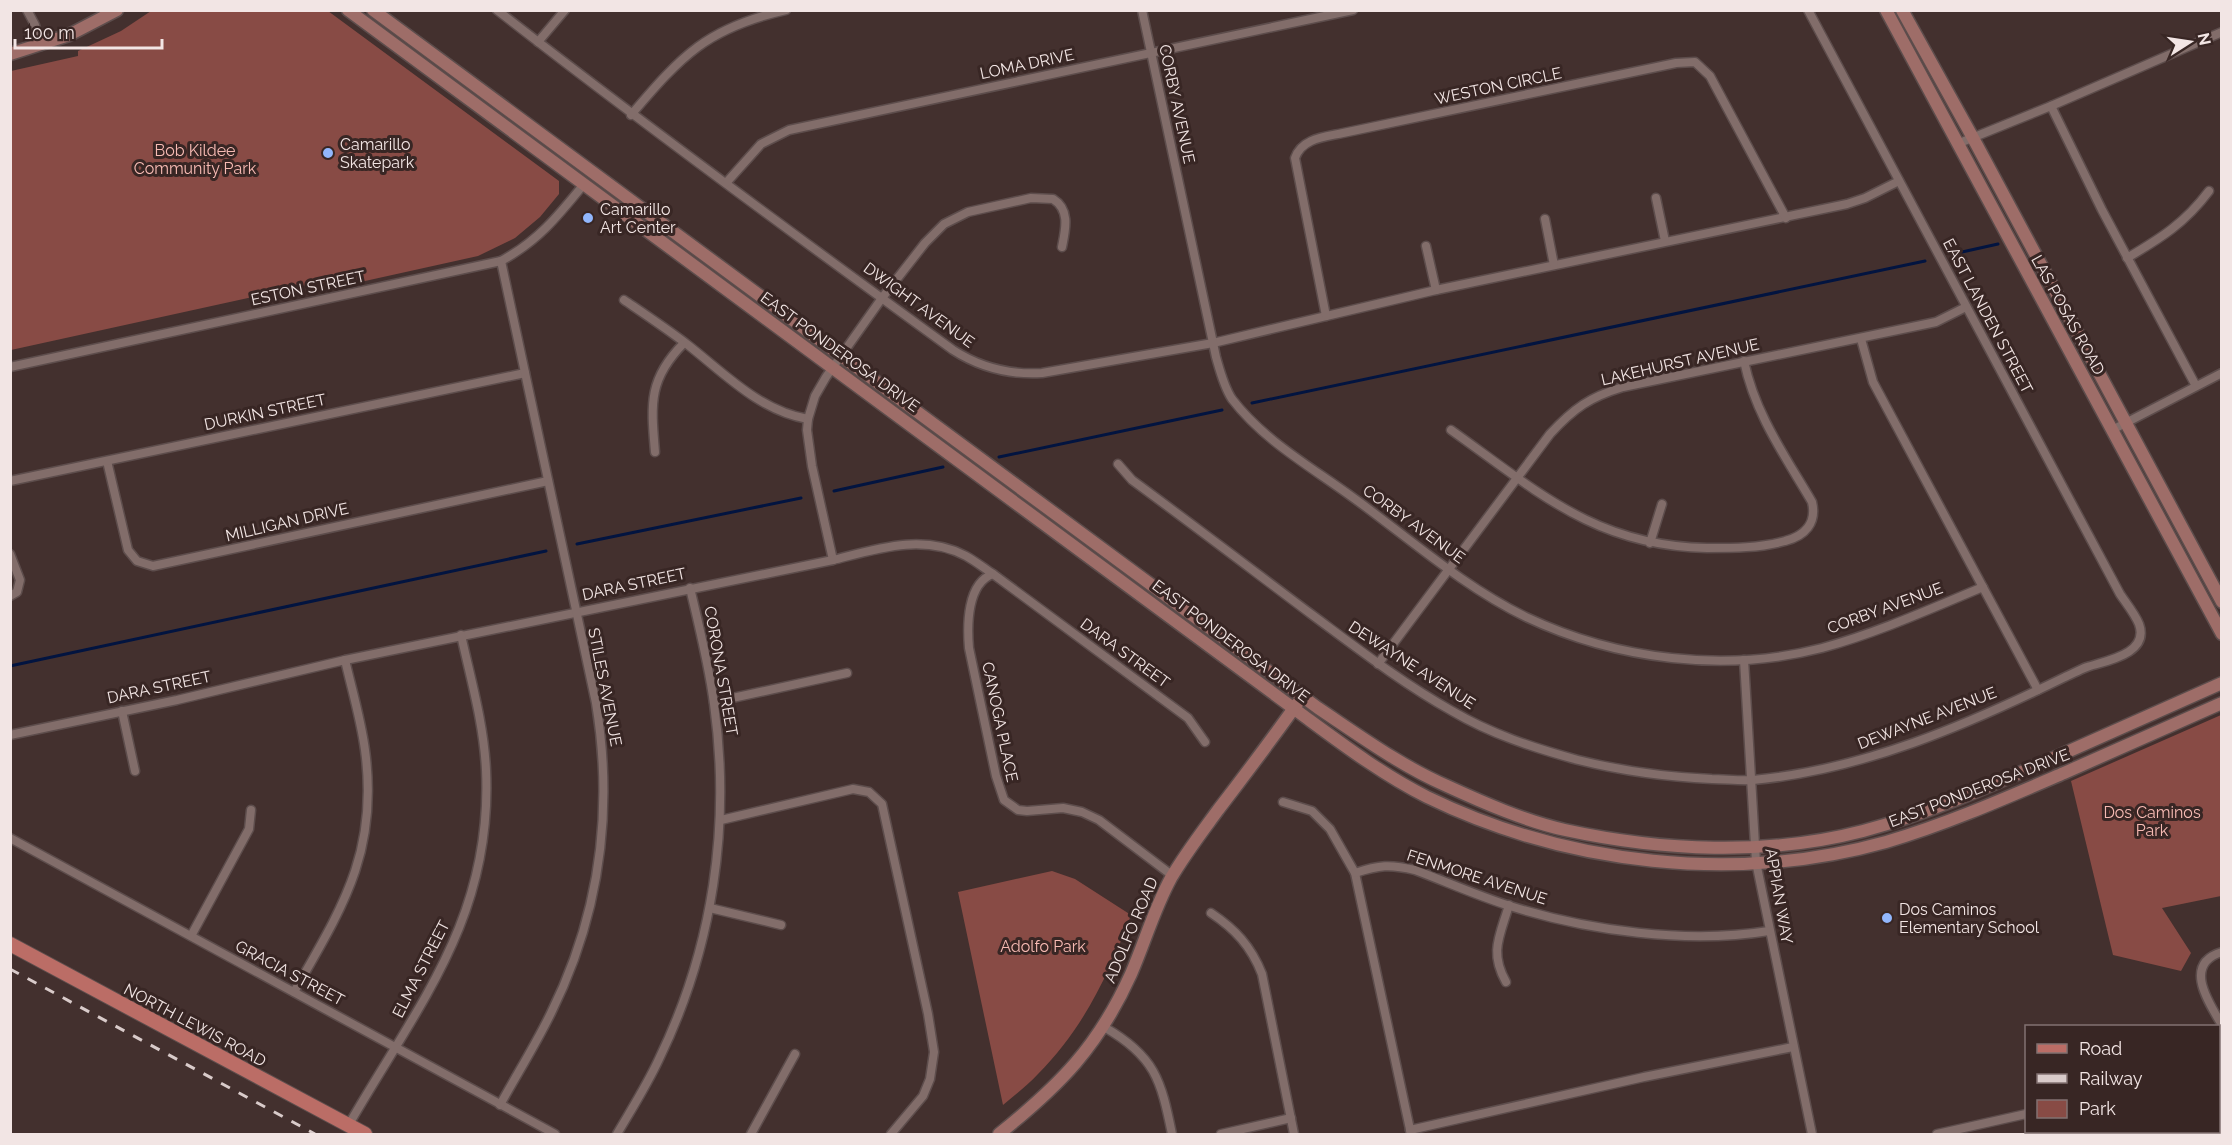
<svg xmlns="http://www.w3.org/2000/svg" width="2232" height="1145" viewBox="0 0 2232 1145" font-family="Raleway,sans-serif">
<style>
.green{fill:#884b45}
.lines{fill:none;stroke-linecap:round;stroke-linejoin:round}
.stream{stroke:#021440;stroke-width:3}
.street-casing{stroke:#5d4d4c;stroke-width:11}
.secondary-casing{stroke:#5d4d4c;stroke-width:15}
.primary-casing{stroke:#5d4d4c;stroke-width:16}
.street{stroke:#826d6a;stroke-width:8}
.secondary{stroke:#9e6d68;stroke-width:12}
.primary{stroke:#bb6d66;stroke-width:14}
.rail{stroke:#d9cbca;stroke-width:3;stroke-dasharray:10 10;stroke-linecap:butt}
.poi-dot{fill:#92b7fd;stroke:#382624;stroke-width:2}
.labels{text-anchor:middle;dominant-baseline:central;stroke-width:6;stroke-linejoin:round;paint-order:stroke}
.street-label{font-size:16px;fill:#f2e5e4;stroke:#382624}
.poi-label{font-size:16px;fill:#f2e5e4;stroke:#382624;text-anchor:start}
.park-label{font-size:16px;fill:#f8bbb4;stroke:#382624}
</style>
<rect width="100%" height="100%" fill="#43302e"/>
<g class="green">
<polygon points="151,11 328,11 559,181 559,194 540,217 515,238 478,256 356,283 316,283 11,350 11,71 78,56 78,51 121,31"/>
<polygon points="2221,715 2221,896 2162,908 2191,953 2181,971 2113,955 2071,781"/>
<path d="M 1052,871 L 1075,879 L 1131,915 C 1109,974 1083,1029 1038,1074 C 1028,1085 1015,1095 1003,1105 L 958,892 Z"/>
</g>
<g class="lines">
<g class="stream">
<polyline points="1953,254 1998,244"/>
<polyline points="1252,403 1925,261"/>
<polyline points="999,457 1222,410"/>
<polyline points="834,491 943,467"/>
<polyline points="577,544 801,498"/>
<polyline points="10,666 546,551"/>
</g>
<g class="street-casing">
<g id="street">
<polyline points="27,10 35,25 41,46"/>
<path d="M 497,10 C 647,127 800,239 953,350 C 981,368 1009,375 1042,373 L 1213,343 L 1436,290 L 1847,204 L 1865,198 L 1899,181"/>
<path d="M 1142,10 L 1216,357 C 1220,371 1224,387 1232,399 C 1264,441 1313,468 1355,499 C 1410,539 1464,587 1526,617 C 1617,660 1725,673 1822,648 C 1877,633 1930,609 1983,587"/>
<polyline points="538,42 565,10"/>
<polyline points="2051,106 2102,210 2196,386"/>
<path d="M 631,115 C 682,55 707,28 786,10"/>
<polyline points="1957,144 2051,106 2222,32"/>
<polyline points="726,183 761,144 789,130 1353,10"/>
<polyline points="1656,198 1665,241"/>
<polyline points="1545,219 1554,265"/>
<polyline points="1426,246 1436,290"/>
<path d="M 2127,258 C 2161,238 2185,223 2209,191"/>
<path d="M 624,300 C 646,315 667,329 688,345 C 725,374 760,411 808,419"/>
<path d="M 1326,316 L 1295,158 C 1302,138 1325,137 1343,133 L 1676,63 L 1695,62 L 1710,76 L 1786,218"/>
<polyline points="1861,339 1873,382 2038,690"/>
<path d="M 10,367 L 501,261 C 538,241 558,216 584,184"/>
<path d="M 1451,430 C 1537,491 1595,546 1707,548 C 1733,548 1760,548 1785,541 C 1805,536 1817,523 1812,502 C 1785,456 1755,414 1744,361"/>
<polyline points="2112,430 2222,373"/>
<path d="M 655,452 C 651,404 648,379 684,343"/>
<polyline points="107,461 128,550 137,561 153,566 548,481"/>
<path d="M 1118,464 L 1132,480 C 1192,524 1251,569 1311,614 C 1357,648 1402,683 1452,711 C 1491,734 1534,748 1578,760 C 1622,771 1666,777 1712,779 C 1725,779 1740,781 1753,780 C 1863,770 1967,725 2065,677 C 2072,674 2079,670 2087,667 C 2105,661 2150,654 2139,624 C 2135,614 2126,603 2120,594 L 1808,10"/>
<polyline points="10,481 525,373"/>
<polyline points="1650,543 1662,504"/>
<polyline points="10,554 20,580 17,592 10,596"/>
<path d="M 833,560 L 812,466 L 807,430 L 808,419 L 815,396 L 826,377 L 882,298 L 925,243 L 944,224 L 968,212 L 1031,198 L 1053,199 C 1071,210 1065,231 1062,247"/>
<path d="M 993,574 C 967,583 967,625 969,648 L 996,776 L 1004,800 L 1018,810 L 1027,811 L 1063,808 L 1082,812 L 1099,820 L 1173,876"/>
<polyline points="1744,660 1756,862 1812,1134"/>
<path d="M 1378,664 L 1550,434 C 1574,408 1590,397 1623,387 L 1936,322 L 1966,307"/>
<polyline points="714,702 847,673"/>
<polyline points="122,711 135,771"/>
<path d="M 10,735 L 177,700 L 345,660 L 833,560 C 876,549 923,533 966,556 C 975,561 984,568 993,574 L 1188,718 L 1205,742"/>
<polyline points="1283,802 1312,811 1330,829 1355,873 1411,1134"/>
<polyline points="721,820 853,789 869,792 882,804 928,1014 934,1052 930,1079 923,1096 891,1134"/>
<polyline points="10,838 555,1134"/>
<path d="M 1355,873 C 1379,865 1390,864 1415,870 C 1447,882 1478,896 1510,906 C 1589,931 1687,944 1769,931"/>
<polyline points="710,908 781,925"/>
<path d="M 1211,913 C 1235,929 1251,946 1262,974 L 1294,1134"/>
<polyline points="191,936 249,829 251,810"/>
<path d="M 2222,952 C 2182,964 2209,1003 2222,1025"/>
<path d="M 1506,982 C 1489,952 1500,936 1509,905"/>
<path d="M 294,992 C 342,908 379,852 365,750 C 361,720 352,690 345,660"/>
<path d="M 1104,1027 C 1155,1056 1161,1080 1172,1134"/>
<polyline points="2218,1072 2222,1072"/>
<path d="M 500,1105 C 517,1074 536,1044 551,1013 C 600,914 614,812 596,703 L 501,261"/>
<path d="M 348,1126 C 417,1006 493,918 486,770 C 484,725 471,680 461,635"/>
<polyline points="1410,1130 1644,1077 1793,1047"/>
<path d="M 617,1134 C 631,1110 647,1085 659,1059 C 713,948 731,825 714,704 C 709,665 699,626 690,588"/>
<polyline points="751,1134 795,1054"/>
<polyline points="1221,1134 1291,1118"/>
<polyline points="1937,1134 2026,1114"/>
</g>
</g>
<g class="secondary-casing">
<g id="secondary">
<path d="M 348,10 L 1308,719 C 1346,747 1385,776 1427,797 C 1567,865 1736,884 1886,842 C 1947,824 2006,798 2064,773 C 2117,750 2169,726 2222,703"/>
<path d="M 373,10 L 1318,708 C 1360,736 1401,766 1447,786 C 1484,803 1525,821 1565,830 C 1662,851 1767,856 1863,831 C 1927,814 1988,787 2049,760 C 2106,735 2164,709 2222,683"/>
<polyline points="1886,10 2222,634"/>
<polyline points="1902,10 1973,138 2222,602"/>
<polyline points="10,54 69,35 117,10"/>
<path d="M 999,1134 C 1060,1085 1098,1047 1131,974 C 1145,942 1154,909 1171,878 C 1185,854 1202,832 1218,810 C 1245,775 1271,740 1297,704"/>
</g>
</g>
<g class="primary-casing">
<polyline id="primary" points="10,944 365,1134"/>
</g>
<use href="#street" class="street"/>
<use href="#secondary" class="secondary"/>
<use href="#primary" class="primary"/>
<polyline class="rail" points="10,969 315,1134"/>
</g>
<g class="poi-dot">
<circle cx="328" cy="153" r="6"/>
<circle cx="588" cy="218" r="6"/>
<circle cx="1887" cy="918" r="6"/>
</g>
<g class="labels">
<g class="street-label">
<text transform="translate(1027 64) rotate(-12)">LOMA DRIVE</text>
<text transform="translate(1498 86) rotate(-12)">WESTON CIRCLE</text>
<text transform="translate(1177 104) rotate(78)">CORBY AVENUE</text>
<text transform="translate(308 288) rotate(-12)">ESTON STREET</text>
<text transform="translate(919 305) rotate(36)">DWIGHT AVENUE</text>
<text transform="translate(2068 315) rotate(61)">LAS POSAS ROAD</text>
<text transform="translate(1988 316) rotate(62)">EAST LANDEN STREET</text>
<text transform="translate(840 352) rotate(36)">EAST PONDEROSA DRIVE</text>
<text transform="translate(1680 362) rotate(-13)">LAKEHURST AVENUE</text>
<text transform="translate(265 412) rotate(-12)">DURKIN STREET</text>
<text transform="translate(287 522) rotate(-13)">MILLIGAN DRIVE</text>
<text transform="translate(1414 524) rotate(36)">CORBY AVENUE</text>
<text transform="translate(634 584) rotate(-12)">DARA STREET</text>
<text transform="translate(1885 608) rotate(-20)">CORBY AVENUE</text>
<text transform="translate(1231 641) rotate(37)">EAST PONDEROSA DRIVE</text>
<text transform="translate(1125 653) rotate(36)">DARA STREET</text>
<text transform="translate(1412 665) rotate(33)">DEWAYNE AVENUE</text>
<text transform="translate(721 671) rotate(80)">CORONA STREET</text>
<text transform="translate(159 687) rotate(-12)">DARA STREET</text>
<text transform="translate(605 687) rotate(79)">STILES AVENUE</text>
<text transform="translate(1927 718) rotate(-21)">DEWAYNE AVENUE</text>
<text transform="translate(1000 722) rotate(78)">CANOGA PLACE</text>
<text transform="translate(1979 788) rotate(-21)">EAST PONDEROSA DRIVE</text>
<text transform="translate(1477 877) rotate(18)">FENMORE AVENUE</text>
<text transform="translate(1779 896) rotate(80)">APPIAN WAY</text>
<text transform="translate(1131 930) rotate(-67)">ADOLFO ROAD</text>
<text transform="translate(421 969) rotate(-63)">ELMA STREET</text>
<text transform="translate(290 973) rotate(28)">GRACIA STREET</text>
<text transform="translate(195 1025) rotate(28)">NORTH LEWIS ROAD</text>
</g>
<g class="poi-label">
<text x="340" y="144">Camarillo<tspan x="340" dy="18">Skatepark</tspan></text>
<text x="600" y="209">Camarillo<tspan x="600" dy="18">Art Center</tspan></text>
<text x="1899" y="909">Dos Caminos<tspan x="1899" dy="18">Elementary School</tspan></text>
</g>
<g class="park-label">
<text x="195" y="150">Bob Kildee<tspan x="195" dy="18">Community Park</tspan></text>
<text x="2152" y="812">Dos Caminos<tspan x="2152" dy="18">Park</tspan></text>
<text x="1043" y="946">Adolfo Park</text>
</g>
</g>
<rect width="2232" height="1145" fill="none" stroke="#f2e5e4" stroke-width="24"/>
<rect x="2025" y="1025" width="195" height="108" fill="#382624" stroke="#827271" stroke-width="1.5"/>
<rect x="2037" y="1044" width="30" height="9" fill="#bb6d66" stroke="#827271" stroke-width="1.5"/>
<text x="2079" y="1055" font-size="18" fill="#f2e5e4">Road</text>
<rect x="2037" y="1074" width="30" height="9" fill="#d9cbca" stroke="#827271" stroke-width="1.5"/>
<text x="2079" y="1085" font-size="18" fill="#f2e5e4">Railway</text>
<rect x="2037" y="1100" width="30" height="18" fill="#884b45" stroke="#827271" stroke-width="1.5"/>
<text x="2079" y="1115" font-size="18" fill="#f2e5e4">Park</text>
<g transform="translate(2190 42) rotate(78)" stroke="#382624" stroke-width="4.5" paint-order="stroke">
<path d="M0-4.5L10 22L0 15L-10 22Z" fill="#f2e5e4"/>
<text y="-9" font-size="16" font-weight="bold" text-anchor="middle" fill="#f2e5e4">N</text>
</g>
<path d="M15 39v9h147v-9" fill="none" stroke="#f2e5e4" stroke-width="3"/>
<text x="24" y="39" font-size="18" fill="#f2e5e4" stroke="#382624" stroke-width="4.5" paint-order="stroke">100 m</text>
</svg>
